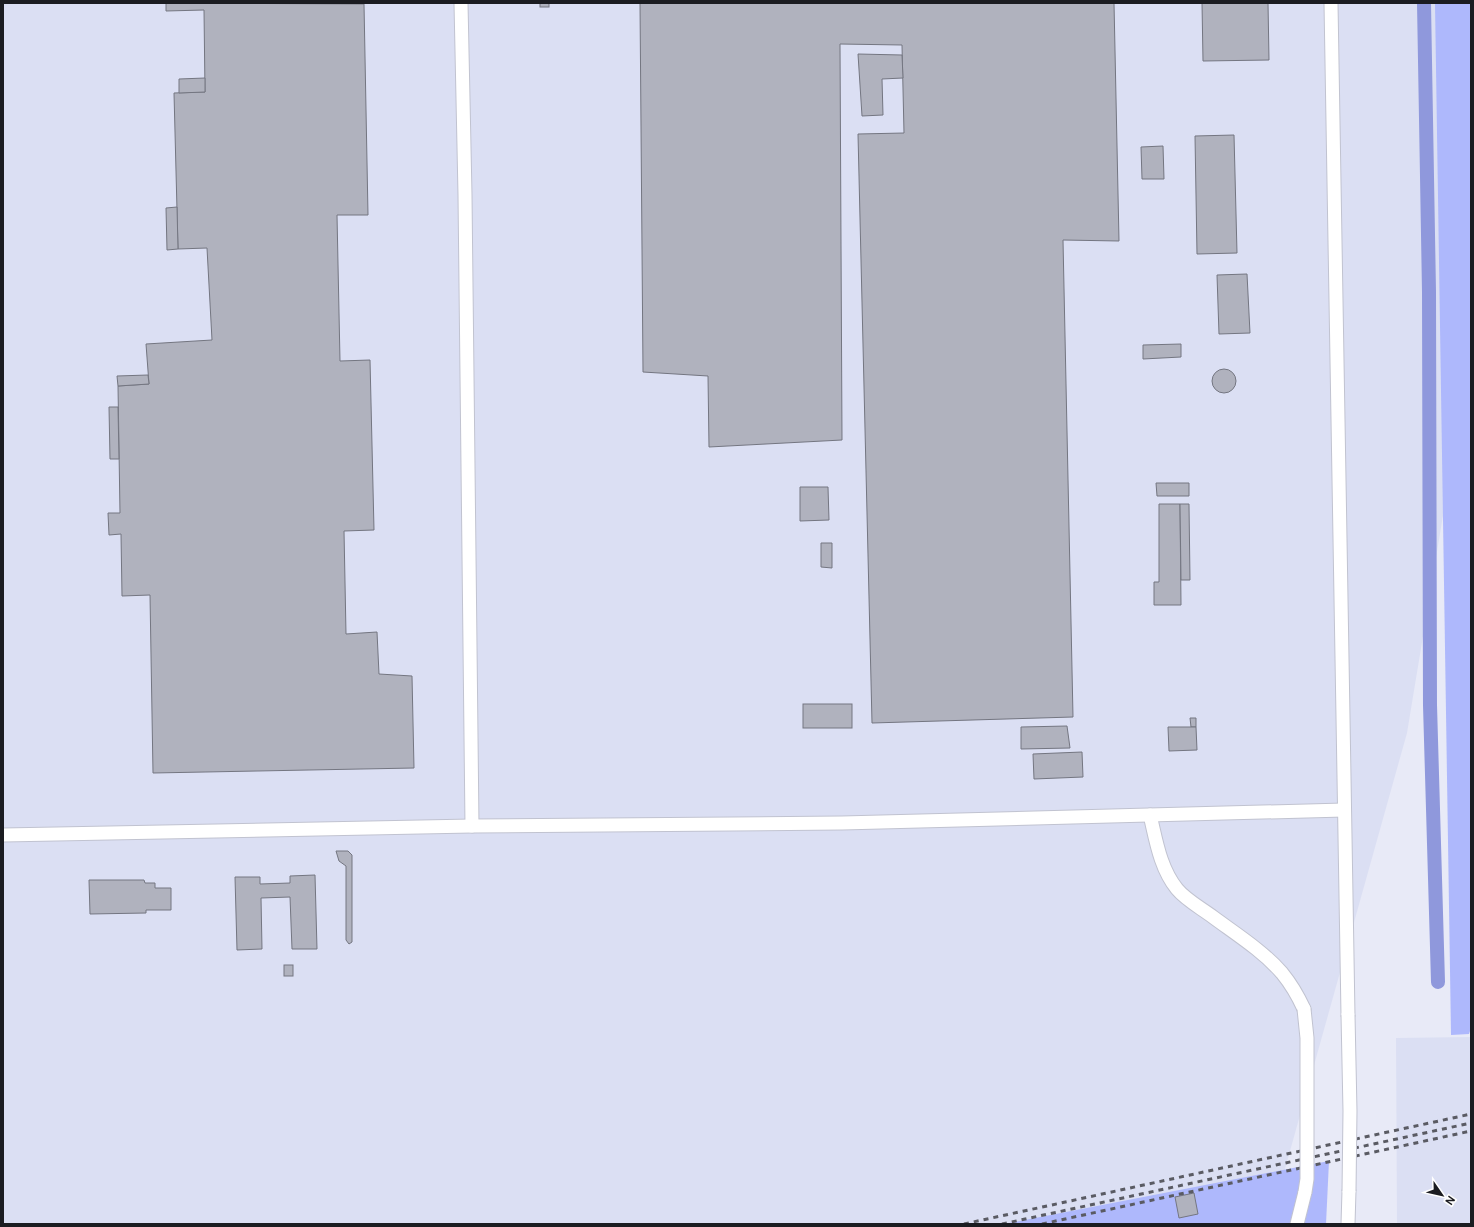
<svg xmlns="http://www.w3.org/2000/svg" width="1474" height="1227" viewBox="0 0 1474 1227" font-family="'DM Sans',sans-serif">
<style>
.built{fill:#dbdff3}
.green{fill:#aeb8fc}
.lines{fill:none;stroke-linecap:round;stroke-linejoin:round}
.canal{stroke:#8f98dc;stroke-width:14}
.building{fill:#b0b2be;stroke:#747681}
.minor-casing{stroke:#c1c3d0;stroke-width:15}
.minor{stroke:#fff;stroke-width:13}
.rail{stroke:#5a5b63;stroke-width:3;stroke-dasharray:5 5;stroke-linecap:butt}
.minor-bridge-casing{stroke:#c1c3d0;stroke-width:15;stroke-linecap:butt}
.minor-bridge{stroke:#fff;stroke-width:13}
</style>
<rect width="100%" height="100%" fill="#e8eaf7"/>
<g class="built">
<polygon points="3,3 1471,3 1471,346 1407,733 1276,1201 1153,1224 3,1224"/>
<polygon points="1471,1037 1471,1224 1397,1224 1396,1038"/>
</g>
<g class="green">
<polygon points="1435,3 1471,3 1471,1028 1469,1034 1451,1035"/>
<polygon points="1329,1161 1326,1224 1004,1224"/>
</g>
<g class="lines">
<polyline class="canal" points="1424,3 1429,292 1430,705 1438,982"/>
</g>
<g class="building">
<polygon points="166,3 364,4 368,215 337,215 340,361 370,360 374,530 344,531 346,634 377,632 379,674 412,676 414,768 153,773 150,595 122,596 121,534 109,535 108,513 120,513 118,386 149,384 146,344 212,340 207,248 178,249 174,93 205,92 204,10 166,11"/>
<rect x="540" y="3" width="9" height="4"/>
<polygon points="640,3 1114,3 1119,241 1063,240 1073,717 872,723 858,134 904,133 902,45 840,44 842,440 709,447 708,376 643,372"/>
<polygon points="1202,3 1268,3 1269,60 1203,61"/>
<polygon points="858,54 902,55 903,78 882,79 883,115 862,116"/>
<polygon points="205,78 205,92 179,93 179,79"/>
<polygon points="1234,135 1237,253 1197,254 1195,136"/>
<polygon points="1163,146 1164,179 1142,179 1141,147"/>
<polygon points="177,207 178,249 167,250 166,208"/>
<polygon points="1247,274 1250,333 1219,334 1217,275"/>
<polygon points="1181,344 1181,357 1143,359 1143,345"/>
<circle cx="1224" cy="381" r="12"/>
<polygon points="148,375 149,384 118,386 117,376"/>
<polygon points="109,407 118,407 119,459 110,459"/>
<polygon points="1156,483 1189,483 1189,496 1157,496"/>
<polygon points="800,487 828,487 829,520 800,521"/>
<polygon points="1159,504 1180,504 1181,605 1154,605 1154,582 1159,582"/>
<polygon points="1180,504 1189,504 1190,580 1181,580"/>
<polygon points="821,543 832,543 832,568 821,567"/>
<rect x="803" y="704" width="49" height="24"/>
<polygon points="1190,718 1196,718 1196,727 1191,727"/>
<polygon points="1067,726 1070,748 1021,749 1021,727"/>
<polygon points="1168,727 1196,727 1197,750 1169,751"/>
<polygon points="1082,752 1083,777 1034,779 1033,754"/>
<polygon points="336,851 348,851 352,855 352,942 349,944 346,940 346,866 339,861"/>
<polygon points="315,875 317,949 292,949 290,897 261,898 262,949 237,950 235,877 260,877 260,884 290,883 290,876"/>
<polygon points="89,880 144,880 145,883 155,883 155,888 171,888 171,910 146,910 146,913 90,914"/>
<rect x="284" y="965" width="9" height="11"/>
<polygon points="1194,1193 1198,1214 1179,1218 1175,1197"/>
</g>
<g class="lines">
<g class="minor-casing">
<g id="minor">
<polyline points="461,3 465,195 472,826"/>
<polyline points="1331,3 1348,1015"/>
<path d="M 1150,815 C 1156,840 1160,868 1177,889 C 1186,900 1201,908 1213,917 C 1236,934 1263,951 1282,973 C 1291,984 1298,996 1304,1009"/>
<polyline points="3,835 472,826 842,823 1344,810"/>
<polyline points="1297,1224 1305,1192"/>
<polyline points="1348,1224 1349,1191"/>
</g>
</g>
<use href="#minor" class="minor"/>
<g class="rail">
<polyline points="964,1224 1471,1114"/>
<polyline points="1002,1224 1471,1123"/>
<polyline points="1042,1224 1471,1131"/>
</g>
<g class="minor-bridge-casing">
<g id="minor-bridge">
<polyline points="1304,1009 1307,1038 1307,1179 1305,1192"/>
<polyline points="1348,1015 1350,1111 1349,1191"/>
</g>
</g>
<use href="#minor-bridge" class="minor-bridge"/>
</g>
<rect width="1474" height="1227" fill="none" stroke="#1b1c21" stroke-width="8"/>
<g transform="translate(1442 1195) rotate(124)" stroke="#ffffff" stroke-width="3" paint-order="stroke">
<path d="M0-3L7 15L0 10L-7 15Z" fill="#1b1c21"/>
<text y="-6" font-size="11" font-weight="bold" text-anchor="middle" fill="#1b1c21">N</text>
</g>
</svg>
